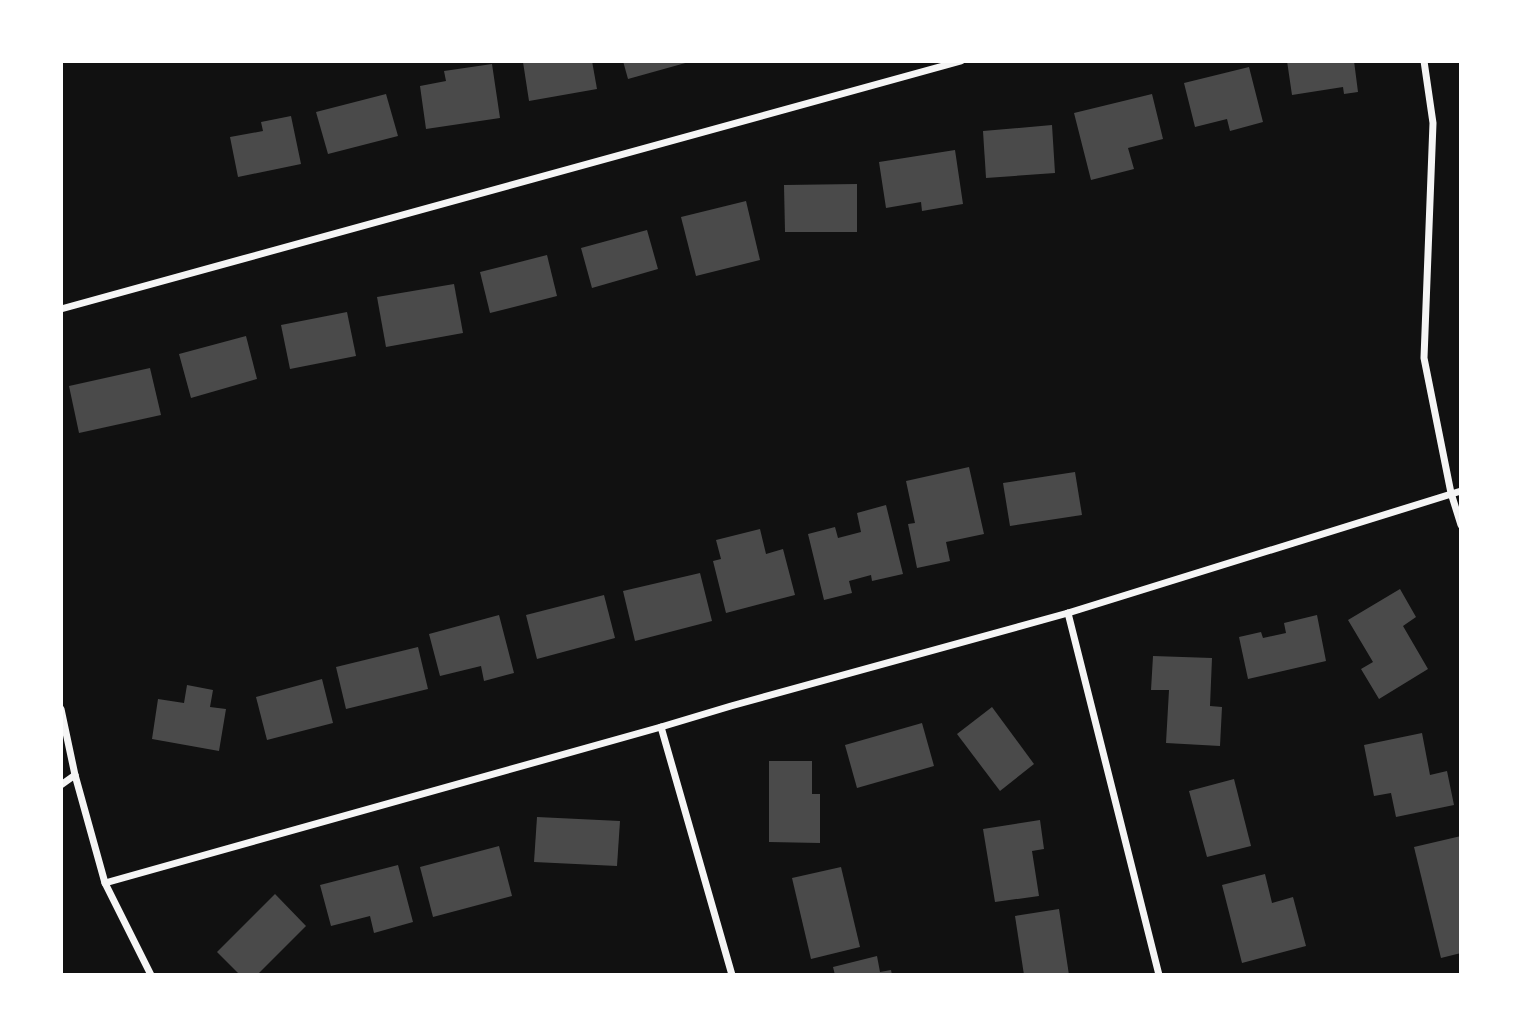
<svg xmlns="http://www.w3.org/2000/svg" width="1522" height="1036" viewBox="0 0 1522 1036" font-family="'Sofia Sans Condensed',sans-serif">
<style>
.building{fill:#4a4a4a}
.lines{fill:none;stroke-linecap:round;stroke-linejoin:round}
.minor{stroke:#f5f5f5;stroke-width:7}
</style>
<rect width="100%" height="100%" fill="#111"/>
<g class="building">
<polygon points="592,61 597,89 529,101 523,62"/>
<polygon points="623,61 689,61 689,62 628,79"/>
<polygon points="1287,61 1354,61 1358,92 1344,94 1343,87 1292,95"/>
<polygon points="492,64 500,118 426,129 420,86 446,81 444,71"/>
<polygon points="1249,67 1263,122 1230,131 1227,119 1195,127 1184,83"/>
<polygon points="386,94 398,136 328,154 316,112"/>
<polygon points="1152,94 1163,139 1128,148 1134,169 1091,180 1074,113"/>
<polygon points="291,116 301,164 238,177 230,137 263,131 261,122"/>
<polygon points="1052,125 1055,173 986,178 983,131"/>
<polygon points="955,150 963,204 922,211 921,202 886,208 879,162"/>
<polygon points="857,184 857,232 785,232 784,185"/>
<polygon points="746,201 760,260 696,276 681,217"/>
<polygon points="647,230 658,269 592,288 581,248"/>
<polygon points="547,255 557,296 490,313 480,272"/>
<polygon points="454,284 463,333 386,347 377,297"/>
<polygon points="347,312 356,356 290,369 281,325"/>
<polygon points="246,336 257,379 191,398 179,354"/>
<polygon points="150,368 161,415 79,433 69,386"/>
<polygon points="969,467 984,534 946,542 950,561 917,568 908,524 915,523 906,481"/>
<polygon points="1075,472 1082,515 1010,526 1003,483"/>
<polygon points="886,505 903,574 872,581 871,575 849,581 852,593 824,600 808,534 835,527 838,538 861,532 857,513"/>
<polygon points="760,529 766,554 783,549 795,595 726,613 713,561 721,559 716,540"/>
<polygon points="700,573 712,621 635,641 623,591"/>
<polygon points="1400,589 1416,617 1403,626 1428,669 1379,699 1361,669 1373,662 1348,620"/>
<polygon points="604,595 615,638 537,659 526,615"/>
<polygon points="499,615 514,673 484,681 481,666 440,676 429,634"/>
<polygon points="1317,615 1326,661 1248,679 1239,637 1261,632 1263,638 1286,633 1284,623"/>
<polygon points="418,647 428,689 346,709 336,667"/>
<polygon points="1153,656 1212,658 1210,706 1222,707 1220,746 1166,743 1169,690 1151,690"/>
<polygon points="322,679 333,723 267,740 256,697"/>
<polygon points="187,685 213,690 210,707 226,709 219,751 152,739 158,699 184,703"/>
<polygon points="992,707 1034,764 1000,791 957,734"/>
<polygon points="922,723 934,766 857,788 845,745"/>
<polygon points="1422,733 1430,775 1447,771 1454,805 1396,817 1391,793 1374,796 1364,745"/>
<polygon points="769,761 812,761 812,794 820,794 820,843 769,842"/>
<polygon points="1234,779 1251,846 1207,857 1189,791"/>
<polygon points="537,817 620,821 617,866 534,862"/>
<polygon points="1040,820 1044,849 1032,851 1039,896 995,902 983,829"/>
<polygon points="1461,836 1461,953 1441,958 1414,847"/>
<polygon points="499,846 512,896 433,917 420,867"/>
<polygon points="398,865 413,922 374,933 370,916 331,926 320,885"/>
<polygon points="841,867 860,947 811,959 792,878"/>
<polygon points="1265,874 1272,903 1293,897 1306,946 1242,963 1222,885"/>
<polygon points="275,894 306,926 257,975 240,975 217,952"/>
<polygon points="1059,909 1069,975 1024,975 1015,916"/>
<polygon points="877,956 880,972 891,970 892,975 835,975 833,967"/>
</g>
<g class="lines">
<g class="minor">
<polyline points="1424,61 1433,123 1424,358 1451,493 1461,525"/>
<polyline points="61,309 961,61"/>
<polyline points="1068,613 1159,975"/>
<polyline points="61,709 75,775 105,883 151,975"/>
<polyline points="661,727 732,975"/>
<polyline points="61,785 75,775"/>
<polyline points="105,883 661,727 731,706 1068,613 1461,491"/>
</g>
</g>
<rect width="1522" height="1036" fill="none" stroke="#ffffff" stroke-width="126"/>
</svg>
